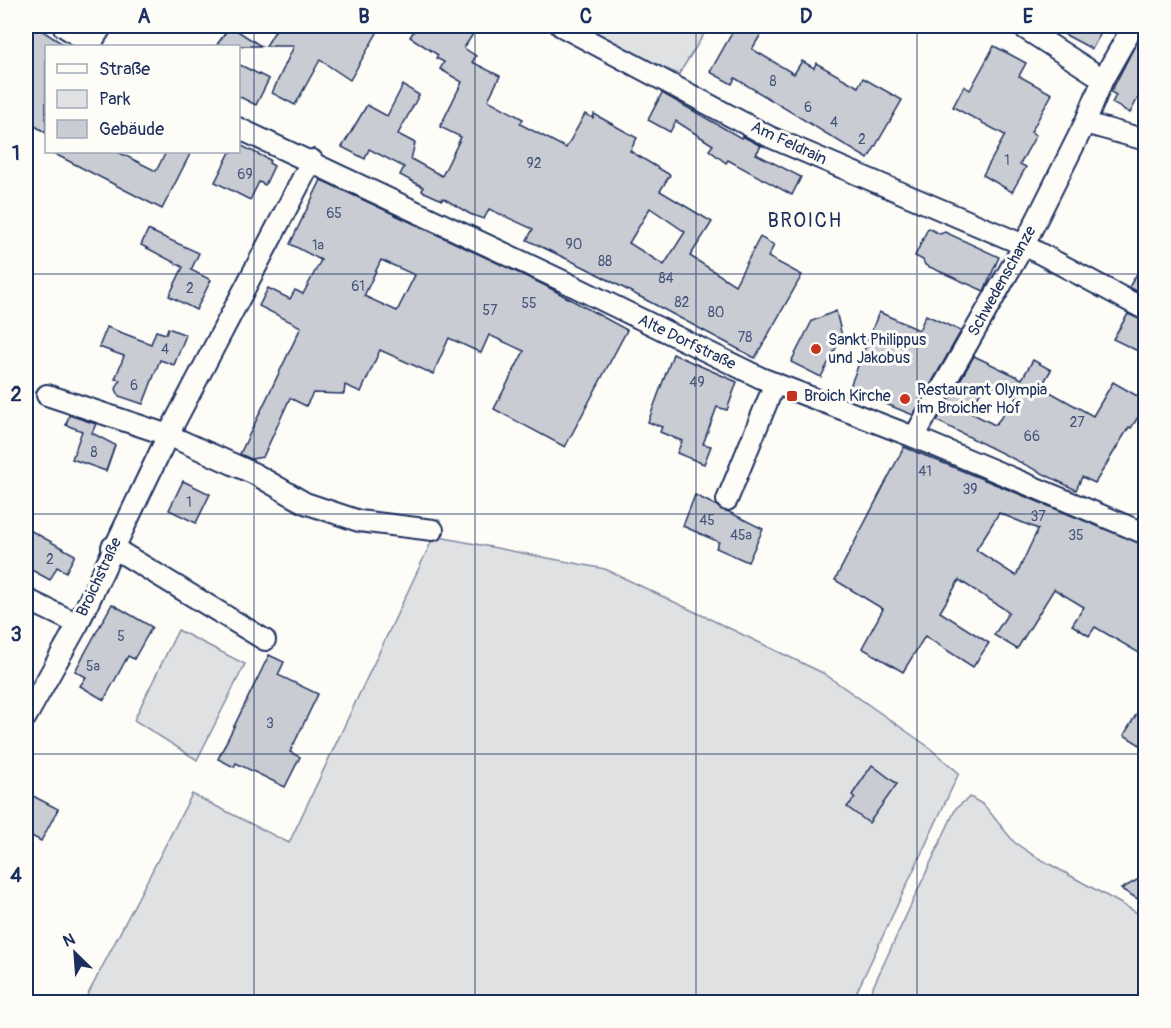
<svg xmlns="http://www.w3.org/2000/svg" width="1171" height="1028" viewBox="0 0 1171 1028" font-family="Pangolin,sans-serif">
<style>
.green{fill:#e0e1e3;stroke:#7e88a0;stroke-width:1.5}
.building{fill:#c9ccd3;stroke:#1b2f5e;stroke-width:1.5;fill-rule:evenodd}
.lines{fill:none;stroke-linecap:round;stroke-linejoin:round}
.minor-casing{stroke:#1b2f5e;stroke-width:24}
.minor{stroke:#fdfcf7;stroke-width:20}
.grid{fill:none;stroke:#1b2f5e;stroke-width:1.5;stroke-opacity:0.55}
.poi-dot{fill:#c8321e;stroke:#fdfcf7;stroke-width:2}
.labels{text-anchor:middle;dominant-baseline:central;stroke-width:6;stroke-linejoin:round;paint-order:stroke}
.number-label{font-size:14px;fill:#46567b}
.street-label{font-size:16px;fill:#1b2f5e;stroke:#fdfcf7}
.poi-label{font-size:16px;fill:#1b2f5e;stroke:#fdfcf7;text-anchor:start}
.quarter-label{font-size:20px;letter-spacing:1.5px;fill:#1b2f5e;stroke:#fdfcf7}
.neatline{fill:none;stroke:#1b2f5e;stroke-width:2}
.grid-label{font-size:20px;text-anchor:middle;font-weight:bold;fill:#1b2f5e}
</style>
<rect width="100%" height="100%" fill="#fdfcf7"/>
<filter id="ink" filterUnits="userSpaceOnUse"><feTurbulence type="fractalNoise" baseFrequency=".0167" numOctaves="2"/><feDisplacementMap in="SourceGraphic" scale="12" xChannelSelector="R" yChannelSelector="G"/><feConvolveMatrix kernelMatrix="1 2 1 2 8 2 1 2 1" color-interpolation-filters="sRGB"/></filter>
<g filter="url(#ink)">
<g class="green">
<polygon points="578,26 709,26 679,74 641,60"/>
<polygon points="434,536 605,569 823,673 926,745 959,773 852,1002 84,1002 192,794 289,843"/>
<polygon points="178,630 245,664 197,760 134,720"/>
<polygon points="970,797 984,805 1014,842 1033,855 1145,917 1145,1002 866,1002 956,808"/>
</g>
<g class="building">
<polygon points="26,26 35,26 66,46 46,46 46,133 26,120"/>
<polygon points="230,26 261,46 216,46"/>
<polygon points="278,26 381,26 350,80 320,60 295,105 272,93 294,46 266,46"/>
<path d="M 417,26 L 478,26 L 464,48 L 476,56 L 472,62 L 500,76 L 488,100 L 523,119 L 520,124 L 566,148 L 585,114 L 593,118 L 594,114 L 637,138 L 630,151 L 670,175 L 660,191 L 712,222 L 690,256 L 735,285 L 760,237 L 774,245 L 768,257 L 802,275 L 755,358 L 586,268 L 527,240 L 533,229 L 489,209 L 484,219 L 470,214 L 443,198 L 442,200 L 422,191 L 423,187 L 400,175 L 404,167 L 369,149 L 365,159 L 342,147 L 367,105 L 387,116 L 403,85 L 419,95 L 398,134 L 415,143 L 411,159 L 442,176 L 461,137 L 440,127 L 462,82 L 440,69 L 444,62 L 436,58 L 438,55 L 410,37 ZM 650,208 L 685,232 L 664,265 L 629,243 Z"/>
<polygon points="736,26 766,26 752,49 794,74 802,61 814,68 816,63 858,87 863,78 902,100 868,159 735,78 732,84 710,72"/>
<polygon points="1049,26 1105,26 1092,49"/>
<polygon points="1145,26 1146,26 1146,100 1139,96 1130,113 1112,103 1116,95 1111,92"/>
<polygon points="994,46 1026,63 1019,76 1052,94 1031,132 1036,135 1020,164 1026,167 1012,192 983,175 1005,135 953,107 964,86 970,90"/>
<polygon points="238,64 269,79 256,105 238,96"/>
<polygon points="662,93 741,138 742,136 761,146 756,154 801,177 792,195 728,160 726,163 709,150 713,145 676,121 670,132 648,120"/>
<polygon points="238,144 270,160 269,163 274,166 265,185 259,182 250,200 215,182 230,152 238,152"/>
<polygon points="51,152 118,152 156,171 166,152 191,152 162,209"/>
<path d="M 321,180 L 544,285 L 627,330 L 565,447 L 494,409 L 524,351 L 489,335 L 481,353 L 449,338 L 433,374 L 380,350 L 361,392 L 345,385 L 344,394 L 313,393 L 306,406 L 290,398 L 263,457 L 251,459 L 240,454 L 301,327 L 259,306 L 268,288 L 290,299 L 295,290 L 303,294 L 321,260 L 290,244 ZM 381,260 L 415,275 L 397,311 L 364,296 Z"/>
<polygon points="928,228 940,234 945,232 999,257 984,291 925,265 923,260 915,256"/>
<polygon points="148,230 199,253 191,270 211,280 196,310 169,296 183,267 141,245"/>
<polygon points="1146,259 1146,296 1129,287"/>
<polygon points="836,311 842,336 821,377 791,362 812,321"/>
<polygon points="879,312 919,330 926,315 961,331 913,415 849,389"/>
<polygon points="1128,314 1146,322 1146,355 1113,339"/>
<polygon points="107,327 151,344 156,331 166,334 168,328 186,335 174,365 160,360 143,404 119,396 116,389 120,380 115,379 124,356 99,347"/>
<polygon points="673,354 737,382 727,410 717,407 703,444 711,446 704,464 677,453 682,441 660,432 662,427 648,422"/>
<path d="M 974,356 L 1022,379 L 1033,360 L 1051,370 L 1041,387 L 1093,416 L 1113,382 L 1146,401 L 1146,405 L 1131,428 L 1129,427 L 1095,483 L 1082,477 L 1076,490 L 937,421 ZM 986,382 L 1017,398 L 995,425 L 969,412 Z"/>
<polygon points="69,415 96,424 92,433 115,445 106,471 72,459 82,431 66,425"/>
<path d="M 904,447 L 1146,546 L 1146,657 L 1095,627 L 1089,636 L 1072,625 L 1084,607 L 1054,589 L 1017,649 L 994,635 L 1009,612 L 959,580 L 940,612 L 989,643 L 973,667 L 925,636 L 903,672 L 862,648 L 883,609 L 835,580 ZM 999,513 L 1038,529 L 1016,576 L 976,550 Z"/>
<polygon points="183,481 210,494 196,523 169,510"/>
<polygon points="695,495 763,529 748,562 716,548 719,542 683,526"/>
<polygon points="26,528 75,555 66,572 57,567 50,580 26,567"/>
<polygon points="112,604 152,627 134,659 128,656 104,700 80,686 86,677 75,671"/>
<polygon points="269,655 284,662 278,675 318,694 290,752 300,757 285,787 236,763 234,767 218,759"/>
<polygon points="1146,698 1146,736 1140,745 1124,735"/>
<polygon points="872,765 897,784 869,823 847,807 855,798 852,795"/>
<polygon points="33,796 58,809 41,841 26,833 26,810"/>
<polygon points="1146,875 1146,904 1121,889"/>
</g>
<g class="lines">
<g class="minor-casing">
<g id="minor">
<polyline points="63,26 93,46"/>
<polyline points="561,26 770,137 1024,245 1146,310"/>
<polyline points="1021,26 1103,79"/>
<polyline points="90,45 102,26"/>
<polyline points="1085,123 1103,79 1133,26"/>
<polyline points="238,128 561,280 761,378 914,437 1146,534"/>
<polyline points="47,395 168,435 255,474 305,503 359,521 433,530"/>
<polyline points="914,437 1024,245 1085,123 1146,140"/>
<polyline points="727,500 775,383"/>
<polyline points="112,547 265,640"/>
<polyline points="26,599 78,624"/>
<polyline points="26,717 78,624 168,435 312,160"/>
</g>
</g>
<use href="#minor" class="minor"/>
</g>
</g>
<path class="grid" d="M 254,26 L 254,1002M 475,26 L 475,1002M 696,26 L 696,1002M 917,26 L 917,1002M 26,274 L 1146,274M 26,514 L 1146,514M 26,754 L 1146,754"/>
<g class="poi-dot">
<circle cx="816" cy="349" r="6"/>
<rect x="786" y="390" width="12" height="12" rx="3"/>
<circle cx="905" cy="399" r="6"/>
</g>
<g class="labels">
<g class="number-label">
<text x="773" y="81">8</text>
<text x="808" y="107">6</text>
<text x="834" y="122">4</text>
<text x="862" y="139">2</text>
<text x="1007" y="160">1</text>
<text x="534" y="163">92</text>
<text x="245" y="174">69</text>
<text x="334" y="213">65</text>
<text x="574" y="244">90</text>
<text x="318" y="245">1a</text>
<text x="605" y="261">88</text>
<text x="666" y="278">84</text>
<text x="358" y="286">61</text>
<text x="190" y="288">2</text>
<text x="682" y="302">82</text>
<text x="529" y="303">55</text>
<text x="490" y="310">57</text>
<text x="716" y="312">80</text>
<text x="745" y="337">78</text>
<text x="165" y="349">4</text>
<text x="697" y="382">49</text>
<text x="134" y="385">6</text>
<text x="1077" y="422">27</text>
<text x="1032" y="436">66</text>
<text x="94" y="452">8</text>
<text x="925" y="471">41</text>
<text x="970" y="489">39</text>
<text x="189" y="502">1</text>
<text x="1038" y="516">37</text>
<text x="707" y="520">45</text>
<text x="741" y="535">45a</text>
<text x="1076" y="535">35</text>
<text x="50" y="559">2</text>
<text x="121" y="636">5</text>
<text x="93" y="666">5a</text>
<text x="270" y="723">3</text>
</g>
<g class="street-label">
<text transform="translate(789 143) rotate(25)">Am Feldrain</text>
<text transform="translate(1002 281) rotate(-61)">Schwedenschanze</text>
<text transform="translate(687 342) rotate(26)">Alte Dorfstraße</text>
<text transform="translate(99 577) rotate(-65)">Broichstraße</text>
</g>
<g class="poi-label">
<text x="828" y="340">Sankt Philippus<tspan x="828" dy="18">und Jakobus</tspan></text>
<text x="917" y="390">Restaurant Olympia<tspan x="917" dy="18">im Broicher Hof</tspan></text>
<text x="804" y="396">Broich Kirche</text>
</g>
<g class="quarter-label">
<text x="805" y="220">BROICH</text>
</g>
</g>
<rect width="1171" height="1028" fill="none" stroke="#fdfcf7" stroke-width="66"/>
<rect x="45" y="45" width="195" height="108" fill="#fdfcf7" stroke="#a3aaba" stroke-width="1.5"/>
<rect x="57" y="64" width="30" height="9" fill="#fdfcf7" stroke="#a3aaba" stroke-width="1.5"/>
<text x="99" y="75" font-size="18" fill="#1b2f5e">Straße</text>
<rect x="57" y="90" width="30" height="18" fill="#e0e1e3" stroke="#a3aaba" stroke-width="1.5"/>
<text x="99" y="105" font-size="18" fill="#1b2f5e">Park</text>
<rect x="57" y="120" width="30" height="18" fill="#c9ccd3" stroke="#a3aaba" stroke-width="1.5"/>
<text x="99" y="135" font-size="18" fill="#1b2f5e">Gebäude</text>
<g transform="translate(75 953) rotate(335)" stroke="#fdfcf7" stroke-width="4.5" paint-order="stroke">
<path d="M0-4.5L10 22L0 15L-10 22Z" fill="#1b2f5e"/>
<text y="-9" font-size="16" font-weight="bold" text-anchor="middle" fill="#1b2f5e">N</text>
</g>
<rect x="33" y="33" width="1105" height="962" class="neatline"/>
<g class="grid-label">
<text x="144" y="23">A</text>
<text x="364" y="23">B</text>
<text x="586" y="23">C</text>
<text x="806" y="23">D</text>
<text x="1028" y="23">E</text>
<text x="16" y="160">1</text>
<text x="16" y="401">2</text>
<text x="16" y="641">3</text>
<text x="16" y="882">4</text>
</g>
</svg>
